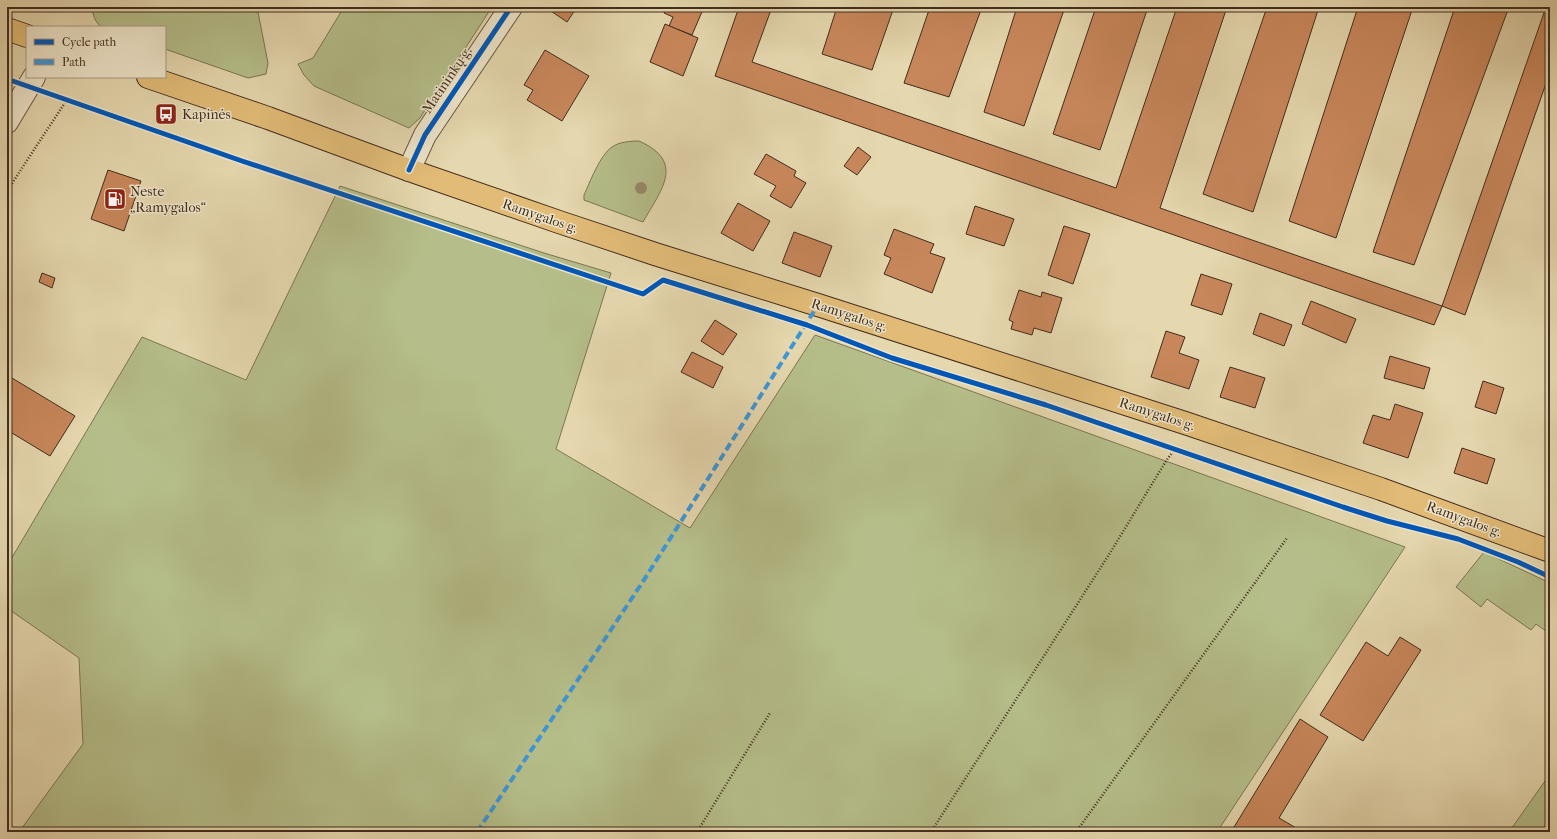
<svg xmlns="http://www.w3.org/2000/svg" width="1557" height="839" viewBox="0 0 1557 839" font-family="'IM FELL French Canon',serif">
<style>
.green{fill:#b5be8a;stroke:#7b7654}
.building{fill:#c8875b;stroke:#412d1e}
.lines{fill:none;stroke-linecap:round;stroke-linejoin:round}
.minor-casing{stroke:#6a5842;stroke-width:24}
.trunk-casing{stroke:#412d1e;stroke-width:24}
.path{stroke:#412d1e;stroke-width:2.5;stroke-dasharray:1 2;stroke-linecap:butt}
.minor{stroke:#eee5ca;stroke-width:22}
.trunk{stroke:#e2bc77;stroke-width:22}
.quiet{stroke:#3f96d5;stroke-width:4;stroke-dasharray:8 4;stroke-linecap:butt}
.cycleway-casing{stroke:#eee5ca;stroke-width:8}
.cycleway{stroke:#0057b8;stroke-width:5}
.tree{fill:#97896b}
.labels{text-anchor:middle;dominant-baseline:central;stroke-width:3;stroke-linejoin:round;paint-order:stroke}
.street-label{font-size:14px;fill:#412d1e;stroke:#eee5ca}
.poi-label{font-size:14px;fill:#412d1e;stroke:#eee5ca;text-anchor:start}
</style>
<rect width="100%" height="100%" fill="#e5d7ae"/>
<filter id="stains"><feTurbulence type="fractalNoise" baseFrequency=".005" numOctaves="4"/><feColorMatrix values="0 0 0 0 .2 0 0 0 0 .09 0 0 0 0 .02 0 0 0 .5 -.17"/></filter>
<radialGradient id="worn" r=".72"><stop offset=".6" stop-color="#630" stop-opacity="0"/><stop offset="1" stop-color="#630" stop-opacity=".3"/></radialGradient>
<g class="green">
<path d="M 92,7 L 257,7 L 268,63 L 266,74 L 248,78 L 165,49 L 165,27 L 103,27 C 95,24 93,15 92,7 Z"/>
<polygon points="344,7 492,7 420,118 409,128 314,86 304,75 298,64 313,58"/>
<path d="M 639,141 C 686,162 661,190 643,222 L 584,200 L 584,195 C 590,182 600,155 612,147 C 619,142 630,141 639,141 Z"/>
<polygon points="340,186 544,253 611,273 556,449 690,528 815,335 1405,547 1217,832 19,832 83,744 79,658 7,608 7,566 142,337 246,380"/>
<polygon points="1484,552 1550,583 1550,634 1536,624 1531,630 1487,599 1481,607 1456,587"/>
<polygon points="1550,774 1550,832 1509,832"/>
</g>
<g class="building">
<polygon points="545,7 577,7 567,22"/>
<polygon points="667,7 704,7 692,35 669,26 673,17 664,13"/>
<polygon points="739,7 772,7 752,62 1116,188 1177,7 1227,7 1160,208 1442,306 1434,325 715,76"/>
<polygon points="837,7 894,7 872,70 822,54"/>
<polygon points="930,7 982,7 949,97 904,83"/>
<polygon points="1017,7 1065,7 1024,126 984,112"/>
<polygon points="1096,7 1148,7 1100,150 1053,134"/>
<polygon points="1267,7 1319,7 1253,212 1203,194"/>
<polygon points="1358,7 1413,7 1336,238 1289,221"/>
<polygon points="1455,7 1509,7 1414,265 1373,252"/>
<polygon points="1546,7 1550,7 1550,72 1465,315 1442,306"/>
<polygon points="665,24 698,38 683,76 650,62"/>
<polygon points="545,50 589,76 562,121 527,100 533,90 524,85"/>
<polygon points="858,147 871,157 857,175 844,166"/>
<polygon points="766,154 796,171 794,176 806,183 791,208 770,196 776,186 754,174"/>
<polygon points="108,170 141,181 124,231 91,219"/>
<polygon points="738,203 770,221 753,251 721,233"/>
<polygon points="975,206 1014,219 1004,246 966,234"/>
<polygon points="1064,226 1090,234 1073,284 1048,275"/>
<polygon points="894,229 934,244 930,253 945,258 932,293 884,274 891,258 884,255"/>
<polygon points="794,232 832,246 820,277 782,263"/>
<polygon points="42,273 55,278 52,288 39,282"/>
<polygon points="1201,274 1232,284 1222,315 1191,305"/>
<polygon points="1019,290 1041,297 1042,292 1062,298 1051,333 1034,328 1032,335 1011,329 1013,322 1009,320"/>
<polygon points="1311,301 1356,319 1346,343 1302,324"/>
<polygon points="1260,313 1292,325 1284,346 1253,334"/>
<polygon points="715,320 737,334 723,355 701,341"/>
<polygon points="1166,331 1185,337 1179,353 1199,360 1189,389 1151,377"/>
<polygon points="692,352 723,367 713,388 681,372"/>
<polygon points="1390,356 1430,368 1424,389 1384,378"/>
<polygon points="1230,367 1265,378 1255,408 1220,397"/>
<polygon points="7,375 75,416 50,456 7,430"/>
<polygon points="1483,381 1504,388 1496,414 1475,407"/>
<polygon points="1395,404 1423,413 1408,458 1363,443 1373,415 1390,420"/>
<polygon points="1462,448 1495,459 1487,484 1454,473"/>
<polygon points="1400,637 1421,650 1363,741 1320,715 1366,642 1388,656"/>
<polygon points="1300,719 1328,737 1279,818 1303,832 1231,832"/>
</g>
<g class="lines">
<g class="minor-casing">
<g id="minor">
<polyline points="7,122 34,77"/>
<polyline points="409,170 425,135 511,7"/>
</g>
</g>
<g class="trunk-casing">
<g id="trunk">
<polyline points="7,29 27,36"/>
<polyline points="148,77 268,118 409,170 559,222 655,254 818,305 1185,423 1381,489 1550,551"/>
</g>
</g>
<g class="path">
<polyline points="7,191 66,101"/>
<polyline points="697,832 770,713"/>
<polyline points="931,832 1110,553 1166,461 1175,449"/>
<polyline points="1076,832 1287,538"/>
</g>
<use href="#minor" class="minor"/>
<use href="#trunk" class="trunk"/>
<polyline class="quiet" points="477,832 642,583 818,305"/>
<g class="cycleway-casing">
<g id="cycleway">
<polyline points="7,79 242,161 643,294 663,280 807,325 892,358 1046,405 1343,507 1387,521 1458,539 1518,562 1550,577"/>
<polyline points="409,170 425,135 511,7"/>
</g>
</g>
<use href="#cycleway" class="cycleway"/>
</g>
<circle class="tree" cx="641" cy="188" r="6"/>
<defs>
<g id="bus-square" transform="scale(1.15)"><rect x="-9" y="-9" width="18" height="18" rx="4" fill="#8f2418" stroke="#eee5ca"/><path d="M-5-6H5V4H4V6H2V4H-2V6H-4V4H-5ZM-3.5-4V0h7V-4ZM-3.5 1.2v1.5H-2V1.2ZM2 1.2v1.5H3.5V1.2Z" fill="#fff"/></g>
<g id="fuel-square" transform="scale(1.15)"><rect x="-9" y="-9" width="18" height="18" rx="4" fill="#8f2418" stroke="#eee5ca"/><path d="M-5.5-6h7V0h2V4h1.3V-2.5L3-4.5l.8-.8L6-3V5H2.5V1h-1V6h-7ZM-4.2-4.7v3.2H.2V-4.7Z" fill="#fff"/></g>
</defs>
<g fill-rule="evenodd">
<use href="#bus-square" x="166" y="114"/>
<use href="#fuel-square" x="115" y="199"/>
</g>
<g class="labels">
<g class="street-label">
<text transform="translate(447 80) rotate(-56)">Matininkų g.</text>
<text transform="translate(540 216) rotate(19)">Ramygalos g.</text>
<text transform="translate(849 315) rotate(18)">Ramygalos g.</text>
<text transform="translate(1157 414) rotate(18)">Ramygalos g.</text>
<text transform="translate(1464 519) rotate(20)">Ramygalos g.</text>
</g>
<g class="poi-label">
<text x="182" y="114">Kapinės</text>
<text x="130" y="191">Neste<tspan x="130" dy="16">„Ramygalos“</tspan></text>
</g>
</g>
<rect width="1557" height="839" fill="none" stroke="#e5d7ae" stroke-width="24"/>
<rect x="8" y="8" width="1541" height="823" fill="none" stroke="#412d1e" stroke-width="2"/>
<rect x="12" y="12" width="1533" height="815" fill="none" stroke="#412d1e"/>
<rect x="26" y="26" width="140" height="52" fill="#eee5ca" stroke="#a99b85"/>
<rect x="34" y="39" width="20" height="6" fill="#0057b8" stroke="#a99b85"/>
<text x="62" y="46" font-size="12" fill="#412d1e">Cycle path</text>
<rect x="34" y="59" width="20" height="6" fill="#3f96d5" stroke="#a99b85"/>
<text x="62" y="66" font-size="12" fill="#412d1e">Path</text>
<rect width="100%" height="100%" filter="url(#stains)"/>
<rect width="100%" height="100%" fill="url(#worn)"/>
</svg>
